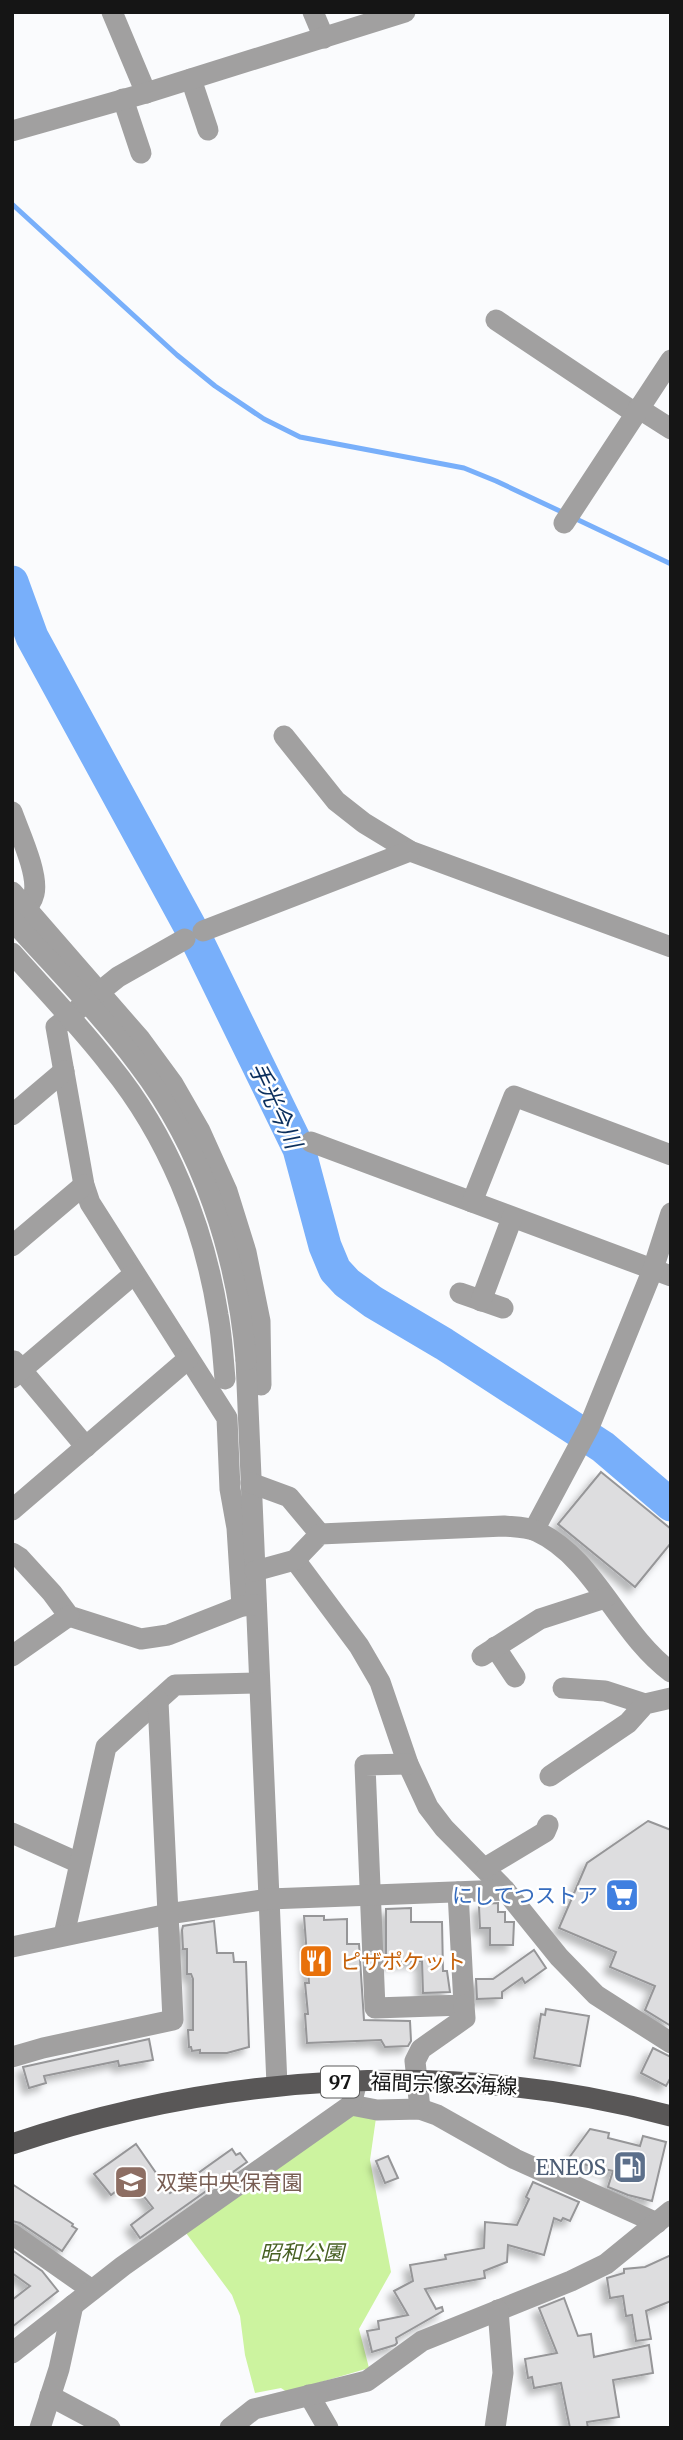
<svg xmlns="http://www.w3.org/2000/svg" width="683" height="2440" viewBox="0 0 683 2440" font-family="Merriweather,'Noto Sans JP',serif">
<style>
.green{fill:#ccf39f}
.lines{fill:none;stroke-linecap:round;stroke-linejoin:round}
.stream{stroke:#78affa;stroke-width:5}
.river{stroke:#78affa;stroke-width:33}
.building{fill:#dddddf;stroke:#969698;stroke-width:2;filter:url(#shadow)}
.minor{stroke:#a1a0a0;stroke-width:21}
.major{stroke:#595757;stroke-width:21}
.minor-bridge{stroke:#a1a0a0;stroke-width:21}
.labels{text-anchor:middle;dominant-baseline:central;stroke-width:5;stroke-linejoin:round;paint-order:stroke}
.shield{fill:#fff;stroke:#5b5b5b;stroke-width:2}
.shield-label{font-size:19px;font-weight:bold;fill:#151515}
.shop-label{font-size:21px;fill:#366cbe;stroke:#fff;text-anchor:end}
.food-label{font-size:21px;fill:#c56008;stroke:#fff;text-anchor:start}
.street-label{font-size:21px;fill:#151515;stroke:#fff}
.service-label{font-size:21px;fill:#4e5e75;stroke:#fff;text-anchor:end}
.education-label{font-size:21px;fill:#785e54;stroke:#fff;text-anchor:start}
.park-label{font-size:21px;font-style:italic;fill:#476023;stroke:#fff}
.water-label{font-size:23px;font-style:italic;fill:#0b2f5e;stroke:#fff}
</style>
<defs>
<filter id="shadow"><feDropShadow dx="-6" dy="6" stdDeviation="3.5" flood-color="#0004"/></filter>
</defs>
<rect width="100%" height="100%" fill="#fafbfd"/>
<polygon class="green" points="352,2113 376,2118 370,2160 391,2272 359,2329 369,2368 287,2392 281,2388 255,2393 245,2355 240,2316 232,2295 186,2233"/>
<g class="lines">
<g class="stream">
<polyline points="12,204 177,355 215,386 264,419 300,437 464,468 496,481 564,513"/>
<polyline points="572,517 671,564"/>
</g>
<polyline class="river" points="12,582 32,637 194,934 299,1149 325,1246 335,1270 347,1283 373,1302 444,1344 603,1447 671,1505"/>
</g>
<g class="building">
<polygon points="601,1472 671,1529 671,1543 635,1587 558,1524"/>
<polygon points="648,1821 671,1830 671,2026 645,2010 655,1986 610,1967 616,1952 559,1928 587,1863"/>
<polygon points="498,1903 498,1912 505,1912 505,1922 514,1922 513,1945 490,1945 490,1928 480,1928 479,1907 482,1904"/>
<polygon points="411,1908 411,1922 442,1922 443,1971 447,1971 450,1992 423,1993 422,1961 386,1963 386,1909"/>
<polygon points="304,1916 324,1916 324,1920 347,1919 347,1944 359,1944 364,2020 410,2021 411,2041 408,2046 385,2047 381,2040 307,2043 305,2014 308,2014 305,1983 309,1983"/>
<polygon points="214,1921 217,1953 233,1953 234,1962 246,1962 249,2047 227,2053 200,2053 200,2050 192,2051 191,2047 189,2047 188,2030 193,2030 193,1979 191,1974 187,1974 187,1949 183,1949 182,1930 183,1926"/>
<polygon points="534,1950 546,1968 525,1983 522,1978 502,1992 502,1998 477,1999 476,1979 493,1979"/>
<polygon points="546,2009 589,2016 580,2066 534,2058 541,2014 545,2015"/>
<polygon points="149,2039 153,2060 119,2066 118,2061 44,2076 46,2083 29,2088 23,2067"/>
<polygon points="653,2048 671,2057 671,2077 666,2086 641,2073"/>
<polygon points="590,2129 609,2133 608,2138 640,2146 643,2136 666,2142 652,2201 628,2195 608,2187 613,2171 574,2162 572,2170 563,2166"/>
<polygon points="136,2144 170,2193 232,2149 236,2155 240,2153 247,2162 140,2238 131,2225 153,2208 131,2180 111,2195 94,2174"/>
<polygon points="388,2156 398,2178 385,2183 376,2161"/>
<polygon points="533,2182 579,2202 570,2221 563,2218 561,2221 554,2218 544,2255 508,2245 507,2262 484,2271 485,2278 425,2289 436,2309 442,2307 443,2311 396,2338 397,2343 395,2345 372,2352 367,2331 379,2329 378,2321 408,2315 394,2291 413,2281 410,2265 446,2259 445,2255 484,2248 485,2222 517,2225 529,2199 526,2197"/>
<polygon points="12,2184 73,2224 72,2226 77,2229 62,2251 20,2223 12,2221"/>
<polygon points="12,2250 42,2271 58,2291 12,2327 12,2300 30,2286 12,2273"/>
<polygon points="671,2255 671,2301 646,2311 651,2339 636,2341 632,2315 626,2316 623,2296 610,2298 607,2278 624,2273 624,2269 645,2267"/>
<polygon points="564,2298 578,2336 591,2334 594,2357 649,2345 653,2373 613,2380 619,2417 587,2422 588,2428 570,2428 561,2383 534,2388 532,2377 528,2378 525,2359 557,2353 539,2308"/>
</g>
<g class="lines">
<g class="minor">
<polyline points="112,12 146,93"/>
<polyline points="313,12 324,38"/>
<polyline points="191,79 208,130"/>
<polyline points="123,99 141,153"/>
<polyline points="12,131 146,93 405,12"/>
<polyline points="496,320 635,413"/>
<polyline points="638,408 671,429"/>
<polyline points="564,523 671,360"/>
<polyline points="284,736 336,801 364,823 410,851 671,947"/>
<path d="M 12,812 C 19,832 39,874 34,894 C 32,903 26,910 19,917"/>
<polyline points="12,892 140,1039 173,1084 200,1131 227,1191 246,1252 260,1321 261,1385"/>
<polyline points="203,931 410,851"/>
<polyline points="185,939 118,977 56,1027 84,1185 90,1203 227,1418 230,1489 237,1528 242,1606"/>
<path d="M 12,953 C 45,990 80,1026 110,1065 C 168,1136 204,1226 218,1315 C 222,1336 223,1358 225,1379"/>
<polyline points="12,1115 64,1071"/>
<polyline points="311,1142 671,1276"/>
<polyline points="472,1202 514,1096 671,1155"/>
<polyline points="12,1246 84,1185"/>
<polyline points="460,1293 503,1308"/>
<polyline points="481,1301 512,1218"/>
<polyline points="246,1360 277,2085"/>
<polyline points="14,1361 86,1447"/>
<polyline points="12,1378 134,1274"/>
<polyline points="251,1483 289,1497 320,1534"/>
<polyline points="12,1510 188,1359"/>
<polyline points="534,1530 589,1427 653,1269 671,1213"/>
<polyline points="12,1553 20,1558 52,1593 69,1616 141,1639 168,1635 242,1606 256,1605"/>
<polyline points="295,1560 359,1646 380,1682 408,1764 428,1807 444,1828 505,1890 559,1957 596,1995 671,2043"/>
<path d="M 255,1571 L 295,1560 L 320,1534 L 504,1526 C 514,1527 527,1527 536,1531 C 595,1558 618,1633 671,1672"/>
<polyline points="495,1647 515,1677"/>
<polyline points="12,1656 69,1616"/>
<polyline points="482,1656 540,1619 605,1598"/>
<polyline points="563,1688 605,1691 645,1704"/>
<polyline points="408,1764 365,1765 375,2008 464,2005 458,1892"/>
<polyline points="550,1776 628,1723 645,1704 671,1698"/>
<polyline points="12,1833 79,1863"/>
<polyline points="485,1868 545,1832 548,1825"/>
<polyline points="64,1935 106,1747 175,1685 259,1683"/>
<polyline points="12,1947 168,1914 269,1899 505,1890"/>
<polyline points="12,2057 43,2048 173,2020 158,1701"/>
<polyline points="351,2105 377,2110 420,2109 437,2115 515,2159 657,2223"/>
<polyline points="420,2109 415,2061 421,2049 465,2018 464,2005"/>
<polyline points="12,2234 92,2290"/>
<polyline points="12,2353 123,2266 351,2105 357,2081"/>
<polyline points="309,2395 328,2428"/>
<polyline points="50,2396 110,2428"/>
<polyline points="40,2428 59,2369 73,2305"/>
<polyline points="230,2428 254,2409 367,2381 422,2341 571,2281 606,2264 671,2211"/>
<polyline points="495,2428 503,2373 498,2310"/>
</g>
<path class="major" d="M 12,2144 C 224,2073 454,2058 671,2116"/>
<path class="minor-bridge" d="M 12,920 C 54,967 100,1013 138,1064 C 203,1149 237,1254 246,1360"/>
</g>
<defs>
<g id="supermarket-square" transform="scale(1.75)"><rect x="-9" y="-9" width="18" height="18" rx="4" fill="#3f7fe0" stroke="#fff"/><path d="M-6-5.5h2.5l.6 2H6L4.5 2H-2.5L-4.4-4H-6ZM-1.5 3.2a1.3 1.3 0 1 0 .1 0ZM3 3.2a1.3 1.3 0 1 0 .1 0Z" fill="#fff"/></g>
<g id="restaurant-square" transform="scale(1.75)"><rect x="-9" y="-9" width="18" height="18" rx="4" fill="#e8710a" stroke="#fff"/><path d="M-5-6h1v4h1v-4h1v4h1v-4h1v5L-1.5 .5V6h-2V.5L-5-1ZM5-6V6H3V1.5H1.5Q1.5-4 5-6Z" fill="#fff"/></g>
<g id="fuel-square" transform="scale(1.75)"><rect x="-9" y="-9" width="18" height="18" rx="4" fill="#5c6f8a" stroke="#fff"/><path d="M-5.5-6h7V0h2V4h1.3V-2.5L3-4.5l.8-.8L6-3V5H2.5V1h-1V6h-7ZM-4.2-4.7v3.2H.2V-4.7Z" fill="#fff"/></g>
<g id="school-square" transform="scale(1.75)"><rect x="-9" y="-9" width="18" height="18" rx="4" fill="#8d6e63" stroke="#fff"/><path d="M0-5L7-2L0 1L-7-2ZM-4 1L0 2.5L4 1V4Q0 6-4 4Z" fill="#fff"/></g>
</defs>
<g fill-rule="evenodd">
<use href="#supermarket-square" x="622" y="1895"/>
<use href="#restaurant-square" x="316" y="1961"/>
<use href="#fuel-square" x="630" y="2167"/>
<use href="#school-square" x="131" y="2182"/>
</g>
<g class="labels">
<rect class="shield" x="321" y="2066.5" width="38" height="31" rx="5"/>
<g class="shield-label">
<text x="340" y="2082">97</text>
</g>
<g class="shop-label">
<text x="598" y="1895">にしてつストア</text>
</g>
<g class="food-label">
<text x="340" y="1961">ピザポケット</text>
</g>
<g class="street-label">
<text transform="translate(444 2084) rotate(2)">福間宗像玄海線</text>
</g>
<g class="service-label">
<text x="606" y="2167">ENEOS</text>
</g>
<g class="education-label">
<text x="156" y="2182">双葉中央保育園</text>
</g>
<g class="park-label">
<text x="302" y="2252">昭和公園</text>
</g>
<g class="water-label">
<text transform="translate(276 1105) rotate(65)">手光今川</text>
</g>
</g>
<rect width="683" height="2440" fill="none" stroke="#151515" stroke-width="28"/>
</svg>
